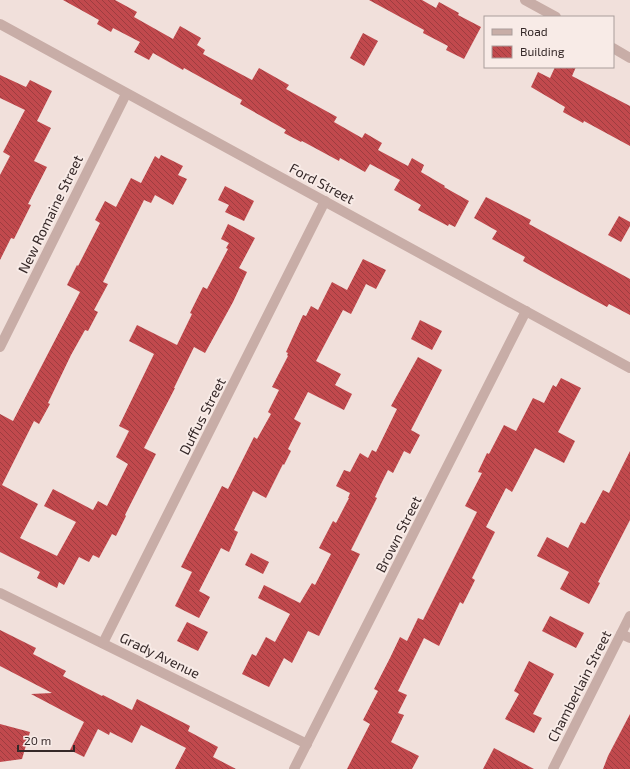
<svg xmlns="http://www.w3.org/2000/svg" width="630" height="769" viewBox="0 0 630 769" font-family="'Exo 2',sans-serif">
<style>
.building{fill:url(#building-back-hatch)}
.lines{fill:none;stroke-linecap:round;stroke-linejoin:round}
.lane{stroke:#c8ada7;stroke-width:10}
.street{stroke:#c8ada7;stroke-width:10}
.labels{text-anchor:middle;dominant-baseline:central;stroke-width:4;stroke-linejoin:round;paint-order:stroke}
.street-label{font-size:14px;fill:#352828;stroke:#f8ebe7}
</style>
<defs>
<pattern id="building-back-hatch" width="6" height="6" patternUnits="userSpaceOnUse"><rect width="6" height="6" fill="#c1494d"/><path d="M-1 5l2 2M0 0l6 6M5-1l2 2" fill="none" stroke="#9e3d40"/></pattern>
</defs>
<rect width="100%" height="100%" fill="#f1e0db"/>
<g class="building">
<polygon points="63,0 115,0 137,12 134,17 173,39 180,26 201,38 197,45 205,50 203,54 252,80 259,68 289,85 286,89 337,117 334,122 362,138 365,133 382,143 378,150 408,166 412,158 424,165 421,172 445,186 444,187 469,201 455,227 449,224 448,226 418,210 421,205 394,190 400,180 370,164 365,172 340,158 339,161 302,141 301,142 284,133 286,130 240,104 242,100 184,68 183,70 153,53 149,60 134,52 140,42 113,28 111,32 97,24 99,20"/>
<polygon points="369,0 422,0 436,8 439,2 459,13 458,15 481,27 464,59 446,50 448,46 423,33 424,30"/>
<polygon points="363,33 378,41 364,66 350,58"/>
<polygon points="555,67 576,67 572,76 630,106 630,146 584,121 583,123 563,112 565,107 531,87 538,72 550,78"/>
<polygon points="0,75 26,87 30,80 52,91 37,121 51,128 34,161 47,167 28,204 31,205 14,239 11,238 0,260 0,175 10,156 3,152 25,110 0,98"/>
<polygon points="161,155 183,166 178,175 187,179 173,205 155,195 151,203 144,200 103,282 108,284 94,310 98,312 88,331 85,330 71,355 48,403 50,404 39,424 34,421 2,485 38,504 20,538 57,556 76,522 44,506 53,489 93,510 98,501 107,506 128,464 116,457 129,431 119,426 154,354 129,341 137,325 177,345 192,314 190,313 203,287 207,289 228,249 226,248 229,243 221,239 228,224 255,238 239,268 247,272 233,302 205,353 194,347 174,388 175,388 144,448 156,454 125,515 126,516 116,536 112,534 99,558 93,555 89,562 79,557 64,585 59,582 57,588 37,578 40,572 0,552 0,414 13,421 80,292 67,285 77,265 78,266 100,223 95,220 105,201 116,207 131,178 141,183 155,156 159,159"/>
<polygon points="225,186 254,201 244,221 225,212 229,205 218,200"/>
<polygon points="486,197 531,220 529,224 630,279 630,315 609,304 607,307 555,279 523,261 525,257 492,239 497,231 474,218"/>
<polygon points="619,216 630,222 630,226 621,242 608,235"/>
<polygon points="363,259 386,270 376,289 366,284 351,314 343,310 316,361 341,374 335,385 352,394 344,410 308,392 294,419 301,423 288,449 291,451 284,465 283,464 266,498 253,491 234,530 238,532 229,552 221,548 199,591 210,597 199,618 175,606 192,572 181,567 222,486 228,489 254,437 257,439 271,414 268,412 279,390 272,387 288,356 287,355 288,353 286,352 303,315 306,316 311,306 318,310 332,282 347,290"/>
<polygon points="420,320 442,331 432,350 411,339"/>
<polygon points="418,357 442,370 411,430 420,435 410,454 404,451 393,473 388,470 381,484 375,497 377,498 351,550 360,554 319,636 308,631 292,663 284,658 269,687 242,674 252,654 256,656 266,637 275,642 290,614 258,598 264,585 300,603 312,583 315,585 331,554 319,548 333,521 336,523 349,498 348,498 350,493 336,486 344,470 350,472 360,453 368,458 372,450 376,452 397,409 391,406"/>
<polygon points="561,378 581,388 558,432 575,441 564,463 535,448 512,492 506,488 486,527 495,532 472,578 475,580 463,604 460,602 439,646 424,638 398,691 407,695 398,713 404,715 391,742 419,756 412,769 347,769 370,724 363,720 378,691 374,689 390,658 400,637 407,641 418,618 423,620 477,512 465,506 482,473 478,472 487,453 489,454 504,425 516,431 533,398 544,403 553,385 556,387"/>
<polygon points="630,451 630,520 598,582 600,583 589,604 560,589 569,572 537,556 547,537 568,548 581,522 585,524 603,490 609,493"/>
<polygon points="251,553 269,562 263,574 245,565"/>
<polygon points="550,616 584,633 576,648 542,631"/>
<polygon points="187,622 208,632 198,651 177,641"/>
<polygon points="0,630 36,648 33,654 66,671 63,676 102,696 103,695 132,710 137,699 190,726 188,731 218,747 213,757 236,769 175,769 186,748 141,725 132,743 110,732 109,735 98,729 84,757 70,750 84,722 31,694 52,693 0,666"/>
<polygon points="529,661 554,674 533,714 542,718 534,733 505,719 519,694 514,691"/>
<polygon points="630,714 630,769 603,769 608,756"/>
<polygon points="0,724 30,732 22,759 0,762"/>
<polygon points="494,748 534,769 483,769"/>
</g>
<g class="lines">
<polyline class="lane" points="621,634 630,638"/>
<g class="street">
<polyline points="525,0 556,17"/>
<path d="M 0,24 C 209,140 421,252 630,368"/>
<polyline points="613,48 630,58"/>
<polyline points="0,347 126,94"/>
<polyline points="0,593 307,744"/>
<polyline points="103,643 325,201"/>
<polyline points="294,769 526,311"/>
<polyline points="553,769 630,616"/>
</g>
</g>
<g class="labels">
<g class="street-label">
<text transform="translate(322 183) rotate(28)">Ford Street</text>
<text transform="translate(50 214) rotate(-64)">New Romaine Street</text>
<text transform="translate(202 416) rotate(-63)">Duffus Street</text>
<text transform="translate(398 534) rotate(-63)">Brown Street</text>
<text transform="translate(160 655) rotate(26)">Grady Avenue</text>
<text transform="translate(579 686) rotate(-63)">Chamberlain Street</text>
</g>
</g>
<rect x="484" y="16" width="130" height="52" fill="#f8ebe7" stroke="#aa9d9b"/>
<rect x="492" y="29" width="20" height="6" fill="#c8ada7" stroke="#aa9d9b"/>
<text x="520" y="36" font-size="12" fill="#352828">Road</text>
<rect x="492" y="46" width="20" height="12" fill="url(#building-back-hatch)" stroke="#aa9d9b"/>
<text x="520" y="56" font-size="12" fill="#352828">Building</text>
<path d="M18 745v6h56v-6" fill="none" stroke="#352828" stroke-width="2"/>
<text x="24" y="745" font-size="12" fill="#352828" stroke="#f8ebe7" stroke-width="3" paint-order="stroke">20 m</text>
</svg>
